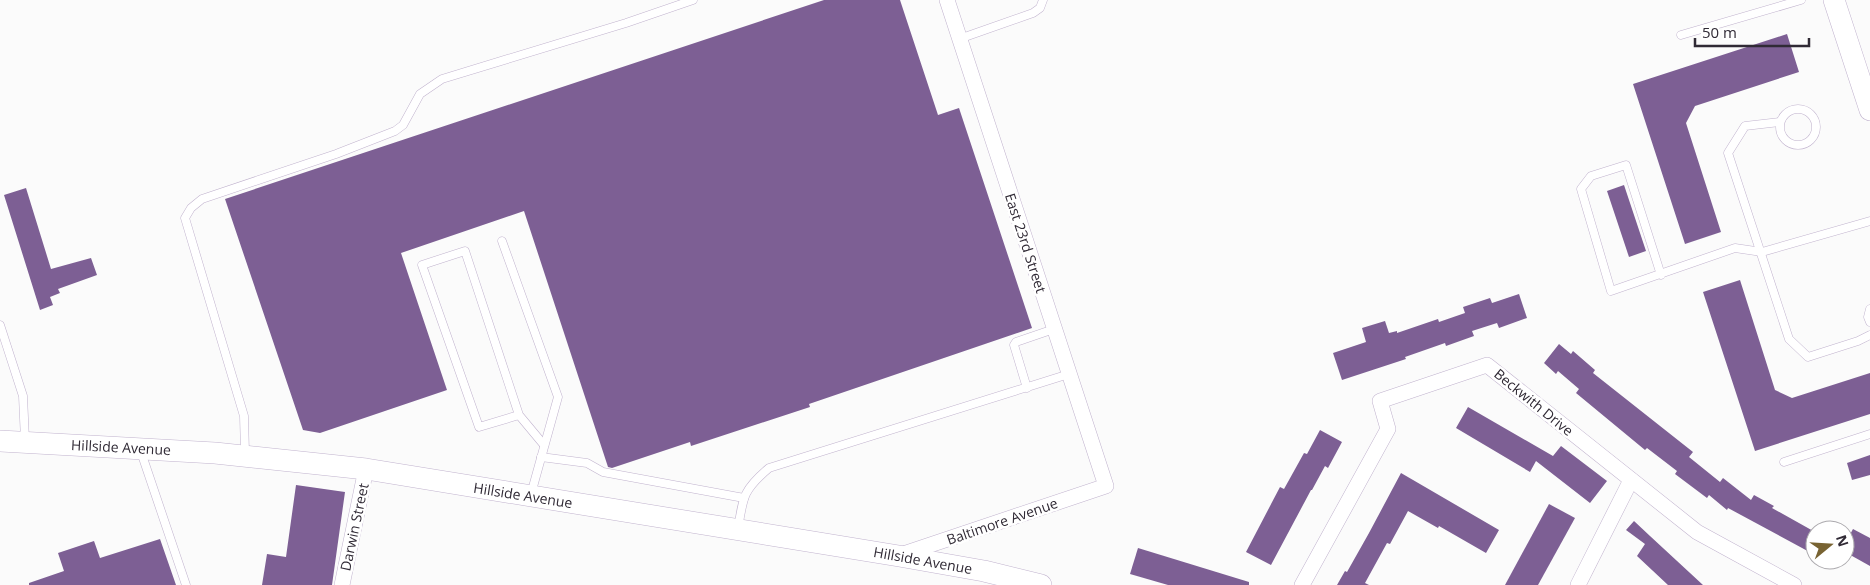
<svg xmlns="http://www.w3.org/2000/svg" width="1870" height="585" viewBox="0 0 1870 585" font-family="'Open Sans',sans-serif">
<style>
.building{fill:#7d5f94}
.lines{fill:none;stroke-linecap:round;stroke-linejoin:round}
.lane-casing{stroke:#c1b3ce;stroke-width:9}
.street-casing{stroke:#c1b3ce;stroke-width:16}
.secondary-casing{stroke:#c1b3ce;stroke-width:22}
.lane{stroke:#fff;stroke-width:8}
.street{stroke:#fff;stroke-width:15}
.secondary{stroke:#fff;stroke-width:21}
.labels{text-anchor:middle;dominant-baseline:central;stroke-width:5;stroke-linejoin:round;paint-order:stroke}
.street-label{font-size:14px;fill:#302a35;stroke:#fff}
</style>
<rect width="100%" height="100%" fill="#fbfbfb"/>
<g class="building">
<polygon points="824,0 900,0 938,115 959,108 1032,328 809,404 810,407 691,446 690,442 612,468 608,467 524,211 401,253 447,390 320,433 303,430 225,199"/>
<polygon points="1787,34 1799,72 1695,106 1686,123 1721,232 1685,244 1633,84"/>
<polygon points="1624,185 1646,251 1629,257 1607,191"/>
<polygon points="26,188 51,269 91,258 97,275 58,289 60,293 50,297 53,305 40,310 4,195"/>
<polygon points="1740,280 1775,390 1792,398 1870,373 1870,414 1755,451 1703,292"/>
<polygon points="1519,294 1527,318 1499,328 1497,323 1472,331 1474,336 1446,346 1445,343 1405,357 1406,359 1342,380 1333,353 1366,342 1362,328 1385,321 1389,333 1397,331 1397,333 1438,319 1439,322 1465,313 1463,307 1490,298 1492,303"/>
<polygon points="1559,344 1571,354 1573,351 1595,370 1593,373 1693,452 1689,457 1720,482 1723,478 1751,500 1754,495 1774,506 1772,508 1815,532 1815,555 1728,508 1727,510 1709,495 1707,498 1675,474 1677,471 1647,448 1645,450 1576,393 1579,389 1558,371 1556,374 1544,363"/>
<polygon points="1468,407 1553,456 1561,446 1607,481 1590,503 1536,461 1530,472 1456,428"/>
<polygon points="1320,430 1342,442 1328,468 1325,466 1312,490 1311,490 1271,565 1246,552 1280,487 1284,489 1304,453 1307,454"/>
<polygon points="1870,455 1870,475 1852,480 1847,463"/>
<polygon points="1401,473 1499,530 1486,553 1439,526 1438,528 1408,511 1390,544 1387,543 1365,583 1369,585 1337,585 1345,571 1347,572 1369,533"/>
<polygon points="296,485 345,492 332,585 262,585 267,554 286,557"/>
<polygon points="1549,504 1575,518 1538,585 1505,585"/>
<polygon points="1634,521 1650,536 1703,585 1668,585 1637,556 1645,544 1626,530"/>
<polygon points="1853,529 1870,538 1870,566 1845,552 1845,544"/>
<polygon points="160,539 176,585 29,585 29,583 64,571 58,553 94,541 100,558"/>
<polygon points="1138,548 1249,582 1249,585 1168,585 1130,574"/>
</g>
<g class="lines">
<g class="lane-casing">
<g id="lane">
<polyline points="1681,35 1801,0"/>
<polyline points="959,39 1033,13 1040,8 1043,0"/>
<circle cx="1798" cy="127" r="18"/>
<polyline points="1780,122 1745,126 1728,153 1789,339 1808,357 1858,341 1870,335"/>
<polyline points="502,241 558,397 531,494"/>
<polyline points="1661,275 1626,165 1591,176 1581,189 1611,291 1735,248 1762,252 1870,221"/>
<polyline points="1870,309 1868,317 1870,322"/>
<polyline points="0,325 23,396 25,440"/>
<polyline points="1027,388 1014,345 1016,342 1054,329"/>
<polyline points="519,415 479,427 422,265 465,251 519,415 544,445"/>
<polyline points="141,452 186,585"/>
<polyline points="245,453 244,416 185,218 191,208 202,199 336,154 395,131 403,125 420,94 442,79 626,23 693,0"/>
<polyline points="541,457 587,463 603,472 744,498"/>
<polyline points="1784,462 1870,434"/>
<path d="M 738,529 C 743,497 743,490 769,468 L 1069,374"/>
</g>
</g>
<g class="street-casing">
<g id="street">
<polyline points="900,555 1106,486 947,0"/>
<polyline points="342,585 366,469"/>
<polyline points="1302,585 1388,429 1380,401 1487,365 1697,532 1794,585"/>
<polyline points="1578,585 1631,480"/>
</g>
</g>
<g class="secondary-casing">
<g id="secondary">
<polyline points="1834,0 1870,110"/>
<polyline points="0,441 215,453 366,469 899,556 984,571 1041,585"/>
</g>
</g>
<use href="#lane" class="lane"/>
<use href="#street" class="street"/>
<use href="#secondary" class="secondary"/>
</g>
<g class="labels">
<g class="street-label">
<text transform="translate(1026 243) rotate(72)">East 23rd Street</text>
<text transform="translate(1534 402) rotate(39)">Beckwith Drive</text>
<text transform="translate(121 447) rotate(3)">Hillside Avenue</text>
<text transform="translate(523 495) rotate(9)">Hillside Avenue</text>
<text transform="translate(1002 521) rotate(-19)">Baltimore Avenue</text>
<text transform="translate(354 527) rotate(-78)">Darwin Street</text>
<text transform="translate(923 560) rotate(10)">Hillside Avenue</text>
</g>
</g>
<g transform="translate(1830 545) rotate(72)"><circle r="24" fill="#ffffff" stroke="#acaaae"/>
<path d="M0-4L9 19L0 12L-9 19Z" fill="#786332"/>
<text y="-8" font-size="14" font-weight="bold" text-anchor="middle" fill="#302a35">N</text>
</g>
<path d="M1695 38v8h114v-8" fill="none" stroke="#302a35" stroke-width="2.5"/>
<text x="1702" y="38" font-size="15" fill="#302a35" stroke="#ffffff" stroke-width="4" paint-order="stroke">50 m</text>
</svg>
